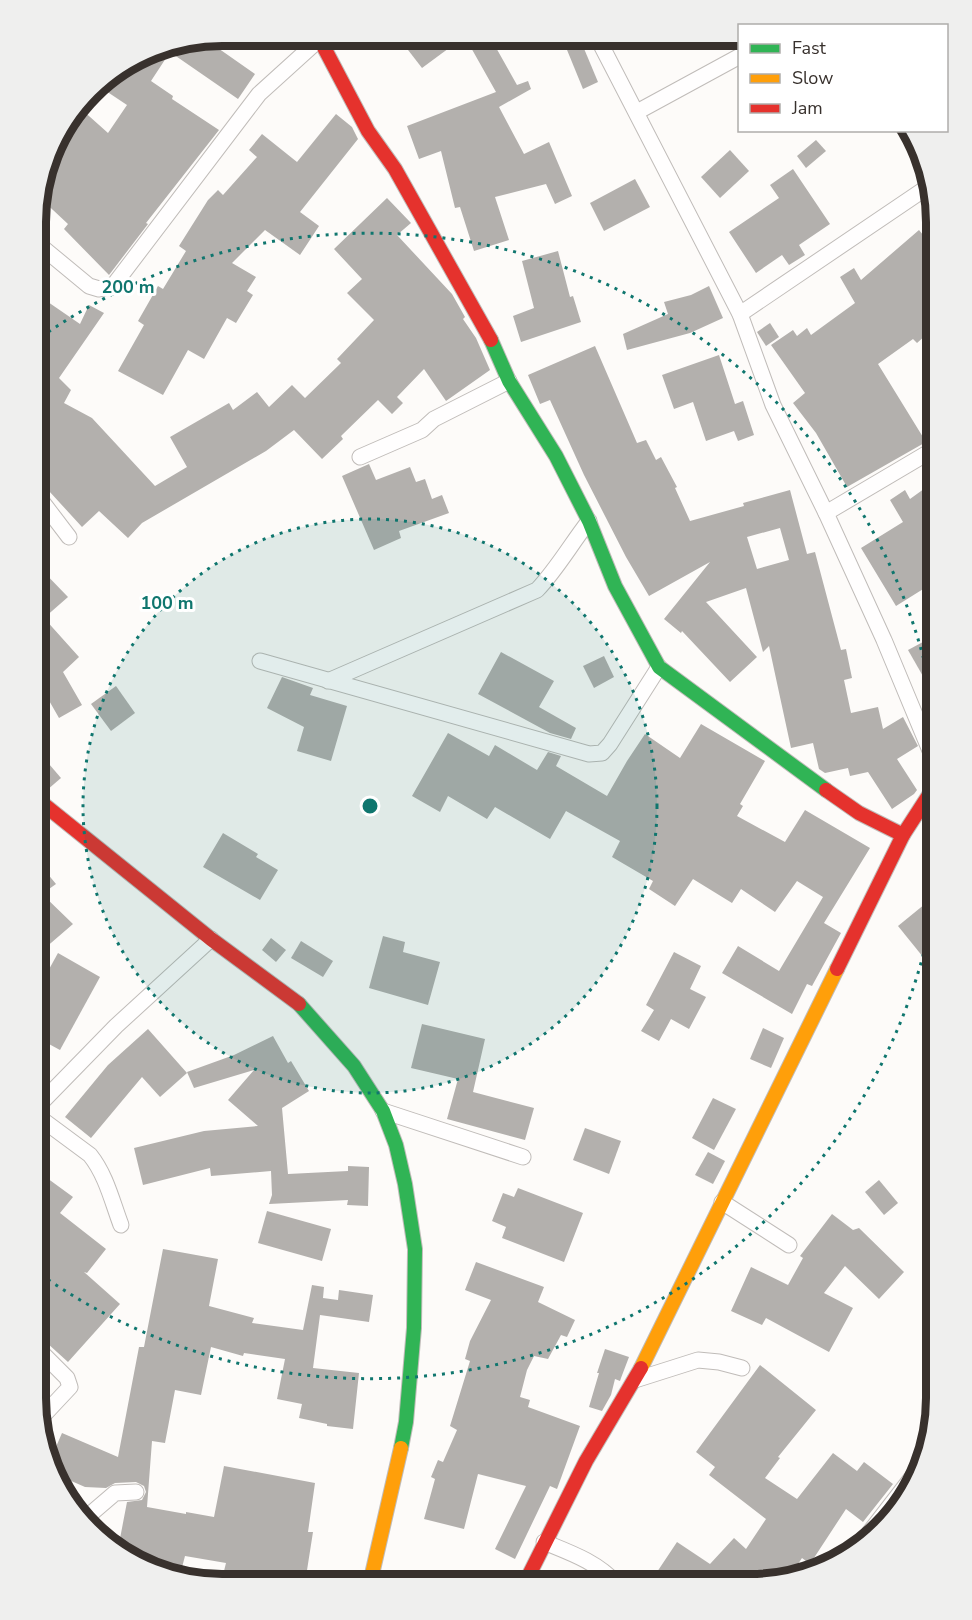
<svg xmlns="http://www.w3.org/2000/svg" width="972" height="1620" viewBox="0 0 972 1620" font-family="'Nunito Sans',sans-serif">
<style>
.building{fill:#b3b0ad;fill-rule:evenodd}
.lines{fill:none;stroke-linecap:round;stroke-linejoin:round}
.street-casing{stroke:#c0bcb9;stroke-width:17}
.fast-casing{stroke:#c0bcb9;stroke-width:16}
.slow-casing{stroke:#c0bcb9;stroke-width:16}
.jam-casing{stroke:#c0bcb9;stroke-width:16}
.street{stroke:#fffefe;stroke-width:15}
.fast{stroke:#30b455;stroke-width:14}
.slow{stroke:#ff9f0a;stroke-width:14}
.jam{stroke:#e5322d;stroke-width:14}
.ring{fill:none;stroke:#0f766e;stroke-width:3;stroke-dasharray:3 6}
.rim{fill:none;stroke:#38312d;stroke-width:8}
.centre{fill:#0f766e;stroke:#fff;stroke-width:3}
.ring-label{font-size:18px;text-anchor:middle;font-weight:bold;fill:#0f766e;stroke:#fff;stroke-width:6;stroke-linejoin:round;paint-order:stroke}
</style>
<rect width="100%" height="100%" fill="#fdfbf9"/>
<g class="building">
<polygon points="398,37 464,37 422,68"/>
<polygon points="465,37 490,37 517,85 528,81 531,89 499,107 524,154 549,142 572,196 555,204 546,184 495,197 509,240 474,251 460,207 455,208 441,151 419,159 407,126 496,92"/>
<polygon points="205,39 255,74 238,99 170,52 151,81 173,96 172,99 219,130 146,223 148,224 109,275 64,229 68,224 38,196 55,140 80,108 108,133 127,105 97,85 99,82 151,50"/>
<polygon points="580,39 598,82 583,89 565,45"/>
<polygon points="336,114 352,127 358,139 300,212 319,226 300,255 265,230 232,263 256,277 247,291 253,295 236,323 227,318 204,359 188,350 163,395 118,371 144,325 138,321 158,286 163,289 186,251 179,246 208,200 218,190 223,195 257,157 249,150 262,134 297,162"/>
<polygon points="816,140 826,151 806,168 797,156"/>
<polygon points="730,150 749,171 720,198 701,177"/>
<polygon points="793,169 830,224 799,245 805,255 789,265 782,255 756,273 729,232 779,198 770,185"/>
<polygon points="635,179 650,207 604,231 590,203"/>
<polygon points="387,198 411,223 397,235 452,294 465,317 463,319 476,338 490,370 446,401 424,369 397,397 403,403 392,414 378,400 341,436 343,439 322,459 294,430 266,451 142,523 128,538 99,511 82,527 38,479 49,469 37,458 37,316 48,302 80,324 89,305 104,313 59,378 71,390 64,403 92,418 155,486 187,467 170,437 229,403 233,410 257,392 269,407 292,385 305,398 341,363 337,359 374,320 347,293 362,279 334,249"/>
<polygon points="919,230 936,251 936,326 917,343 913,339 878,364 926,442 847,487 816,433 793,403 805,393 771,345 793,330 797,336 807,328 811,335 855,303 840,277 854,268 861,280"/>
<polygon points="558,251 570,297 573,296 581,322 521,342 513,316 534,308 522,261"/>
<polygon points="709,286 723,318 690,333 627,350 623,334 668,314 664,302 691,295"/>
<polygon points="770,323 779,337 766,346 757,332"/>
<path d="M 595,346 L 637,443 L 646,440 L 656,460 L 661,457 L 677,487 L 675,488 L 690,521 L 744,506 L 743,503 L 790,490 L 807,554 L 815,552 L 841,650 L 846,649 L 852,678 L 844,680 L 851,713 L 878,707 L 883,729 L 903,717 L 918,746 L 897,759 L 917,790 L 914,794 L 892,809 L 868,772 L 850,776 L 848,768 L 825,773 L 819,769 L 813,743 L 791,748 L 769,646 L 763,652 L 746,588 L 706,602 L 757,657 L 730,682 L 682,631 L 681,633 L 664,619 L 710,562 L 649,596 L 626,557 L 584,475 L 550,400 L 540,404 L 528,375 ZM 780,528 L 789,560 L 757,569 L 747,537 Z"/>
<polygon points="719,355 735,404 743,401 754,435 738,441 734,431 706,441 693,402 674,409 662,375"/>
<polygon points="369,464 376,480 410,467 416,482 425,479 432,499 442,495 449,513 399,531 401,538 374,550 342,476"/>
<polygon points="936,484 936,581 896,606 861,548 903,522 890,500 905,490 910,499 928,486 930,489"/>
<polygon points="37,565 68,597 44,618 79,657 63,672 82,705 59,718 43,690 37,696"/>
<polygon points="936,635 936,699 908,650"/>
<polygon points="501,652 554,681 539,707 576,728 571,739 550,733 478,694"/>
<polygon points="604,656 614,677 594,688 583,666"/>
<polygon points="282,677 313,688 310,695 347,706 331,761 297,751 304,727 267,708"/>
<polygon points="116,686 135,713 111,731 91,704"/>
<polygon points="701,724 765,761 740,804 743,806 737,816 785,842 805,810 870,848 824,923 841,933 812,986 807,984 792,1014 722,973 738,946 779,971 823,897 797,881 775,912 741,889 732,903 693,879 675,906 649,889 653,881 612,857 620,841 566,811 550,839 495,807 487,819 448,796 440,812 412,796 448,733 489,756 495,745 537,770 548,752 561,756 556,766 607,796 627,761 645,734 680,758"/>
<polygon points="37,750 61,778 47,790 37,778"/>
<polygon points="223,833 258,854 256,857 278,870 260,900 203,867"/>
<polygon points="37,861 56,884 42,894 73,924 37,955"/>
<polygon points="936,895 936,973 898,926"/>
<polygon points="383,936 405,942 403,952 440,962 428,1005 369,988"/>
<polygon points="271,938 286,950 276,962 262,950"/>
<polygon points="301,941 333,961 323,977 291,958"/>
<polygon points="674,952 701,966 690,989 706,997 689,1029 671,1019 659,1041 641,1031 654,1010 646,1005"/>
<polygon points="58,953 100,977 60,1050 36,1037 37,991"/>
<polygon points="422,1024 485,1039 473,1092 534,1108 525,1140 447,1119 458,1079 411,1068"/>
<polygon points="763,1028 784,1038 771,1068 750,1059"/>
<polygon points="148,1029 187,1073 160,1097 142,1077 91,1138 65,1117 108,1065"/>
<polygon points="273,1036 288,1063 291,1061 309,1091 282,1108 288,1174 348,1171 348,1166 369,1167 368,1206 347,1205 348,1200 269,1204 272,1195 271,1171 211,1176 210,1168 143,1185 134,1148 204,1131 258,1126 228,1100 254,1070 194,1088 187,1072 234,1055"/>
<polygon points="713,1098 736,1109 714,1150 692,1138"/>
<polygon points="585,1128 621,1141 609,1174 573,1160"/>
<polygon points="708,1152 725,1161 713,1184 695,1175"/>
<polygon points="36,1170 73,1197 60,1213 106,1249 87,1273 84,1272 120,1304 68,1362 36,1333"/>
<polygon points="879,1180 898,1203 884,1215 865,1192"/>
<polygon points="518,1188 583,1213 564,1262 502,1238 506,1227 492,1221 503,1193 514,1197"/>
<polygon points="267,1211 331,1229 322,1261 258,1243"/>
<polygon points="832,1214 853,1230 859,1228 904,1272 879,1299 845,1266 824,1293 853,1308 829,1352 766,1318 762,1325 731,1311 751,1267 788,1285 803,1258 800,1256"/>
<polygon points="163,1249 218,1259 209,1306 254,1318 252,1323 303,1330 312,1285 324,1287 323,1298 338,1300 339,1290 373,1295 369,1322 320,1315 313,1368 359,1373 353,1429 327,1426 327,1424 299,1418 302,1404 277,1399 285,1359 244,1353 243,1356 211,1347 201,1395 175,1390 165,1443 152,1441 147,1507 186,1514 186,1512 214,1517 224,1466 315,1483 308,1532 313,1532 305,1583 221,1583 226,1563 185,1556 180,1575 118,1549 127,1502 142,1500 146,1492 144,1486 136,1482 115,1483 106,1488 85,1487 53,1473 50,1469 49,1463 62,1433 118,1457 139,1347 144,1347"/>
<polygon points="476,1262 544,1287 538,1302 575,1320 567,1337 561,1335 548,1359 534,1356 527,1370 520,1397 530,1400 528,1407 580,1426 557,1489 550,1486 515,1559 495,1549 526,1486 478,1474 464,1529 424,1519 435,1479 431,1477 438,1460 443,1462 457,1430 450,1426 470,1361 465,1359 470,1341 491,1300 465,1290"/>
<polygon points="605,1349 629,1357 621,1378 620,1381 615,1379 611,1395 602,1411 589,1407 599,1373 597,1373"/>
<polygon points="760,1365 816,1410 778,1457 780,1458 765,1478 797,1499 833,1453 857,1471 864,1462 893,1484 863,1522 846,1509 810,1564 802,1558 790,1576 750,1584 649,1584 677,1542 710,1564 734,1538 746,1549 766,1519 709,1475 715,1467 696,1452"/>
</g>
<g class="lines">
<g class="street-casing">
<g id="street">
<polyline points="597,37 740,314 773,405 826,513 884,640 936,765"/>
<polyline points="637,112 740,56"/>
<polyline points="37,243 89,286 99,289 113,286 259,94 323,36"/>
<polyline points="740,314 929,186"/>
<polyline points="360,457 422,430 434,419 509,381"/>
<polyline points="37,495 69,537"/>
<polyline points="826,513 936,448"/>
<polyline points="260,661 589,754 602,753 610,744 659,667"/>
<path d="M 328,681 L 537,590 C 557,569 571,544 589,521"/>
<polyline points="36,1108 116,1026 211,939"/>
<polyline points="383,1111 523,1157"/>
<path d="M 36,1115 L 90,1155 C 106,1175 112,1201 121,1225"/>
<polyline points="722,1202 789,1245"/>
<polyline points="36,1347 67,1378 70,1387 40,1419"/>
<polyline points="635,1380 698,1360 719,1362 742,1368"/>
<polyline points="87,1517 115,1493 136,1492"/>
<polyline points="869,1533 923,1463"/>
<path d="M 544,1542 C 571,1553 597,1562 617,1584"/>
</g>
</g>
<g class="fast-casing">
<g id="fast">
<polyline points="491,340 509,381 556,456 589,521 615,586 659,667 826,790"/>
<polyline points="299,1004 354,1066 383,1111 396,1145 405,1184 415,1249 414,1328 406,1422 401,1448"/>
</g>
</g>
<g class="slow-casing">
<g id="slow">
<polyline points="641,1368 837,969"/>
<polyline points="370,1583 401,1448"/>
</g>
</g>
<g class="jam-casing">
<g id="jam">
<polyline points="319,38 368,131 395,169 491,340"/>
<polyline points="826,790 859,813 903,835 936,784"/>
<polyline points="37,799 211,939 299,1004"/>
<polyline points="837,969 903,835"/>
<polyline points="525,1583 586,1461 641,1368"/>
</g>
</g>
<use href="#street" class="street"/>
<use href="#fast" class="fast"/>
<use href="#slow" class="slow"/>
<use href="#jam" class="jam"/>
</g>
<circle cx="370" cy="806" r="287" fill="#0f766e" fill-opacity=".12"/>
<g class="ring">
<circle cx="370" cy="806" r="287"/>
<path d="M935 901A573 573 0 0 1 37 1272M41 337A573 573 0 0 1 935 711"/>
</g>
<path d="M0 0H972V1620H0ZM222 46H750A176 176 0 0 1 926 222V1398A176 176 0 0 1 750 1574H222A176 176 0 0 1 46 1398V222A176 176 0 0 1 222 46Z" fill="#efefee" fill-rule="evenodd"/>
<path class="rim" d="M222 46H750A176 176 0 0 1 926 222V1398A176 176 0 0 1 750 1574H222A176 176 0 0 1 46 1398V222A176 176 0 0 1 222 46Z"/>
<circle cx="370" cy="806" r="9" class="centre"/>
<g class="ring-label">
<text x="128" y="293">200 m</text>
<text x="167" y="609">100 m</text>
</g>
<rect x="738" y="24" width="210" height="108" fill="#ffffff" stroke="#afadab" stroke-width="1.5"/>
<rect x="750" y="44" width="30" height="9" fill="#30b455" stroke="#afadab" stroke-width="1.5"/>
<text x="792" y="54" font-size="18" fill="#38312d">Fast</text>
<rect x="750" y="74" width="30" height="9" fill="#ff9f0a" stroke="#afadab" stroke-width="1.5"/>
<text x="792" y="84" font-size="18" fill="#38312d">Slow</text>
<rect x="750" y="104" width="30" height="9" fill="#e5322d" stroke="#afadab" stroke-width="1.5"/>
<text x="792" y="114" font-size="18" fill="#38312d">Jam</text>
</svg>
